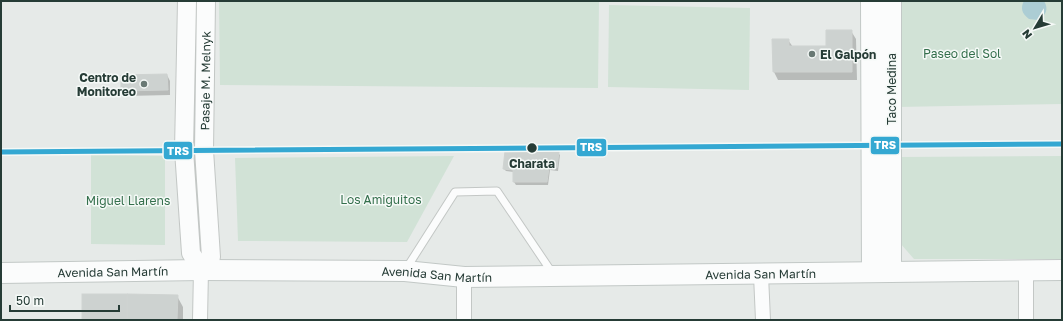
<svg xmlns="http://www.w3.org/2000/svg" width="1063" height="321" viewBox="0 0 1063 321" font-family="'Golos Text',sans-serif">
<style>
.green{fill:#d1e2d6}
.water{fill:#accdd4}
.shadow{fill:#0003}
.building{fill:#cdd2d0;stroke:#cfd3d1}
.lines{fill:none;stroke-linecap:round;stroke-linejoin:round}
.service-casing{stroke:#c3c7c5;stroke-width:9}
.minor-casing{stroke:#c3c7c5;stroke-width:16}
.tertiary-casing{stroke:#c3c7c5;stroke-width:20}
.secondary-casing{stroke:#c2c8c6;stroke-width:22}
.service{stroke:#fbfcfc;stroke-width:7}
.minor{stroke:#fbfcfc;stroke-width:14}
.tertiary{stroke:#fbfcfc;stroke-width:18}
.secondary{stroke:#fbfcfc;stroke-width:20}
.rail-1-casing{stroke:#f5f9f7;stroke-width:8}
.rail-1{stroke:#34a8d2;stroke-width:5}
.poi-dot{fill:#697974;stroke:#f5f9f7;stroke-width:1.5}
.stop-dot{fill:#263c36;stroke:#f5f9f7;stroke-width:1.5}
.labels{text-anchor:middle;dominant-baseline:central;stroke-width:3;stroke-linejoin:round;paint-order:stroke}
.park-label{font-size:12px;fill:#346f4c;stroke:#f5f9f7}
.poi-label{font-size:12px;font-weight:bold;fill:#263c36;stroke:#f5f9f7;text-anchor:start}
.street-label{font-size:12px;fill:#263c36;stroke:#f5f9f7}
.stop-label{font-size:12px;font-weight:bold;fill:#263c36;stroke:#f5f9f7}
.line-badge{stroke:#f5f9f7;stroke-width:1.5}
.badge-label{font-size:11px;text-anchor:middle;font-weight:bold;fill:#fff}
</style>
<rect width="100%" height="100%" fill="#e6eae8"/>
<g class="green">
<polygon points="219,1 599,1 598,88 220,85"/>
<polygon points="897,1 1062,1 1062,104 897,107"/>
<polygon points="609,5 750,8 749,90 608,87"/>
<polygon points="91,155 165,156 165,245 91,244"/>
<polygon points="454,156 407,242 238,241 235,158"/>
<polygon points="1062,156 1062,259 914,259 900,243 899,157"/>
</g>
<path class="water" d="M 1024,1 L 1044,1 C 1049,9 1046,15 1038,20 L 1029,19 C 1022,14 1020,8 1024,1 Z"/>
<g class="shadow">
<polygon points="851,31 856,39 857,80 778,80 774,72 788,40 793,47 827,47"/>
<polygon points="167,75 170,81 170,95 126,96 122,90"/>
<polygon points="558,153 560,155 558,171 550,170 548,185 516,185 514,182 514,172 506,171 504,169"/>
<polygon points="177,296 183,307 183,320 83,320"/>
</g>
<g class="building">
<polygon points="826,30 852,30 852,72 773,72 772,39 789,39 789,46 826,46"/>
<polygon points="167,74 168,90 121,91 121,75"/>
<polygon points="505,151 559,152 557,168 549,168 547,182 513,182 513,170 503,169"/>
<rect x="82" y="294" width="45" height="26"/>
<polygon points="127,294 178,295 177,320 127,320"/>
</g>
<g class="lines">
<g class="service-casing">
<polyline id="service" points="406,269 455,192 497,191 553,274"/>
</g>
<g class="minor-casing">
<g id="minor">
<polyline points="761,275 763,320"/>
<polyline points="200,320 201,270"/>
<polyline points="464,320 464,277"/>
<polyline points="1026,320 1026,271"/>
</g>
</g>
<g class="tertiary-casing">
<g id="tertiary">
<path id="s1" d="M 187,1 L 184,150 L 191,253 L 201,270 L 211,257 L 204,150 L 206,1"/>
</g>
</g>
<g class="secondary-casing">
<g id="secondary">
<polyline points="871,1 872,272"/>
<polyline points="891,1 891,272"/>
<path id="s2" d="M 1,273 L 201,270 L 405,271 L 464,277 L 1062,270"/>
</g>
</g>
<use href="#service" class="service"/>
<use href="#minor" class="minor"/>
<use href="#tertiary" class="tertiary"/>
<use href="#secondary" class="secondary"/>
<g class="rail-1-casing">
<polyline id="rail-1" points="1,152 1062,144"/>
</g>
<use href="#rail-1" class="rail-1"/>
</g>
<g class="poi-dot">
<circle cx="812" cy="54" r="4"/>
<circle cx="144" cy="84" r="4"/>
</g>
<circle class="stop-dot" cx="532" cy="148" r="5.5"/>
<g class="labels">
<g class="park-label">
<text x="962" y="53">Paseo del Sol</text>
<text x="381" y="199">Los Amiguitos</text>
<text x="128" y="200">Miguel Llarens</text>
</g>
<g class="poi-label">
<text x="820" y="54">El Galpón</text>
<text x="136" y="77" text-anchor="end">Centro de<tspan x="136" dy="14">Monitoreo</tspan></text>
</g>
<g class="street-label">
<text stroke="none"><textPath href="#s1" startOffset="465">Pasaje M. Melnyk</textPath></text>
<text transform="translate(891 89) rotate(-90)">Taco Medina</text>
<text stroke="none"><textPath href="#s2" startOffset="112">Avenida San Martín</textPath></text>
<text stroke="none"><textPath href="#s2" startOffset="436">Avenida San Martín</textPath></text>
<text stroke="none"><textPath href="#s2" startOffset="760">Avenida San Martín</textPath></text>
</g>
<g class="stop-label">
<text x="532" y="163">Charata</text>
</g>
</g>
<g class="line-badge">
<rect x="870" y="136" width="30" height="19" rx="4" fill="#34a8d2"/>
<rect x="576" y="138" width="31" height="19" rx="4" fill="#34a8d2"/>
<rect x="163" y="141" width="30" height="19" rx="4" fill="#34a8d2"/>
</g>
<g class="badge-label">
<text x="885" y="149">TRS</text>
<text x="591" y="151">TRS</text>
<text x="178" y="155">TRS</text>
</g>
<rect width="1063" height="321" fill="none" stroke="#263c36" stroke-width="4"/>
<g transform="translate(1035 28) rotate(232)" stroke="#f5f9f7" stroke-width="3" paint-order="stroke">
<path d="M0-3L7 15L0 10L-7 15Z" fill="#263c36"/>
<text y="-6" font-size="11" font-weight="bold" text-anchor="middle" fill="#263c36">N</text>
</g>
<path d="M10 305v6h109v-6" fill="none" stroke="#263c36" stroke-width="2"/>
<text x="16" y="305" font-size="12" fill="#263c36" stroke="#f5f9f7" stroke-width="3" paint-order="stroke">50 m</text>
</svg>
